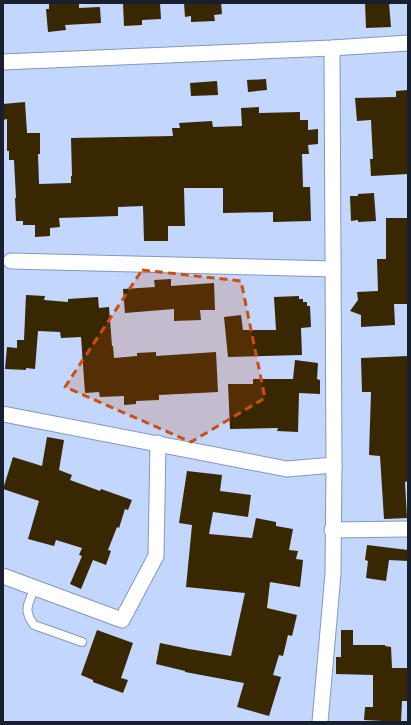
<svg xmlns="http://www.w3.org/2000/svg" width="411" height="725" viewBox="0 0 411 725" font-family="Cabin,sans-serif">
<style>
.building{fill:#382700}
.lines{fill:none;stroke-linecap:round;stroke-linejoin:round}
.service-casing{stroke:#8497bc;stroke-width:10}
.minor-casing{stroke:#8497bc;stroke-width:17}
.service{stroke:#fff;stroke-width:8}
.minor{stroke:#fff;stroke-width:15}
.marked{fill:#c95011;fill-opacity:0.2;stroke:#c95011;stroke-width:3;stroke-dasharray:8 5;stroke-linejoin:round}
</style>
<rect width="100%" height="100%" fill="#c2d6fe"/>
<g class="building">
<polygon points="49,3 79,3 79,8 100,7 101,23 65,25 66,30 48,32 46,9 49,9"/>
<polygon points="123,3 160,3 161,19 142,20 142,25 124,26"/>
<polygon points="184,3 221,3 222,14 214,15 215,21 191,22 191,16 185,17"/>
<polygon points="365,3 389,3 391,27 366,28"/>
<polygon points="266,79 267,90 248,92 247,80"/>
<polygon points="217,81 218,95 191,96 190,83"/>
<polygon points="408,90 408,174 371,176 370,159 373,159 371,120 357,121 355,98 396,97 396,91"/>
<polygon points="25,102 27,133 40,133 40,154 38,154 39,184 71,183 71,176 72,176 71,138 173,136 172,128 180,128 179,123 212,121 213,127 242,126 241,108 259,107 259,113 300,112 300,120 308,120 308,130 318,129 318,144 308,145 309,154 302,154 303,187 310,187 311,221 273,222 273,212 223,213 223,188 184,188 185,226 168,226 168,241 144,241 143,206 118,207 118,216 59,218 60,227 50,228 50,236 35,237 35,225 23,225 23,221 16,221 15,198 16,198 14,160 9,160 9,151 7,151 7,119 3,120 3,104"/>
<polygon points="374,193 376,221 358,222 358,220 351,221 350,196 358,196 358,194"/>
<polygon points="386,218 408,218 408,304 394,304 395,325 361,327 361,315 350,311 358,300 357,292 378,291 377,259 386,259"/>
<polygon points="171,279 171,286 214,283 215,310 200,310 201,320 174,321 174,309 125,313 123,289 155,287 154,280"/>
<polygon points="26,295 45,296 44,300 68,302 68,299 98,297 99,308 109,307 112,346 113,346 114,358 137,356 137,353 156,352 156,356 216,352 218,392 159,395 159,400 136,401 136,404 124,405 124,396 100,397 99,392 85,393 81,337 61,338 60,332 38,331 35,369 26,368 26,370 5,369 7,347 17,348 17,340 24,340"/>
<polygon points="299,296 299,299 303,299 303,302 307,302 307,306 310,306 311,327 301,328 302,355 228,357 224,317 241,315 243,330 276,330 274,297"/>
<polygon points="408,356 408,481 405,482 407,518 384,519 380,456 369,455 371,392 362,392 361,358"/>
<polygon points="295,360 318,363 317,379 320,380 320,394 299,393 298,432 277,431 278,428 230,429 228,384 253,384 253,379 293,379"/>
<polygon points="47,437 64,440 59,470 72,475 70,480 100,491 101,489 132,500 128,510 125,509 119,528 117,527 108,550 111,551 106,565 93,560 81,589 70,584 82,556 79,555 82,548 56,540 54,546 28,539 39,501 3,489 13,457 42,466"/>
<polygon points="187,471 222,475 220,491 251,495 248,517 213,512 209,534 252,538 256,518 276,522 276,526 293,529 289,550 298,551 296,559 303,560 300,587 270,582 267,608 297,615 292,636 288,635 283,656 279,655 273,675 281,677 269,716 237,707 244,683 185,672 185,671 156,664 160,643 189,649 231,656 245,593 186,587 192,525 179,523"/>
<polygon points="367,545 408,550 408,561 389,560 386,581 366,578 368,561 365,560"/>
<polygon points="97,630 133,643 121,678 128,680 123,693 93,682 93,680 81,675"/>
<polygon points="341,630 353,630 353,645 385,645 385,646 391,647 392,668 407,668 407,701 402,701 401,722 364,720 365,707 373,707 373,675 336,674 336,657 341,657"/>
</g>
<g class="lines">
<g class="service-casing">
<path id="service" d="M 35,587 C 29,603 22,609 34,625 L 82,642"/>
</g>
<g class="minor-casing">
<g id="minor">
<polyline points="3,62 332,48 408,43"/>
<polyline points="11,261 333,269"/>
<polyline points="3,414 287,469 334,465"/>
<polyline points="332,530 408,529"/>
<polyline points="3,576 122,620 156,556 158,443"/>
<polyline points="320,722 333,574 334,465 332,48"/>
</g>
</g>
<use href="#service" class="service"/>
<use href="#minor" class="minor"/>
</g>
<path class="marked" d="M 142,270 L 241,281 L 265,398 L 191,442 L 65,387 Z"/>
<rect width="411" height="725" fill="none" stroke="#181f2e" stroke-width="8"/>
</svg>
